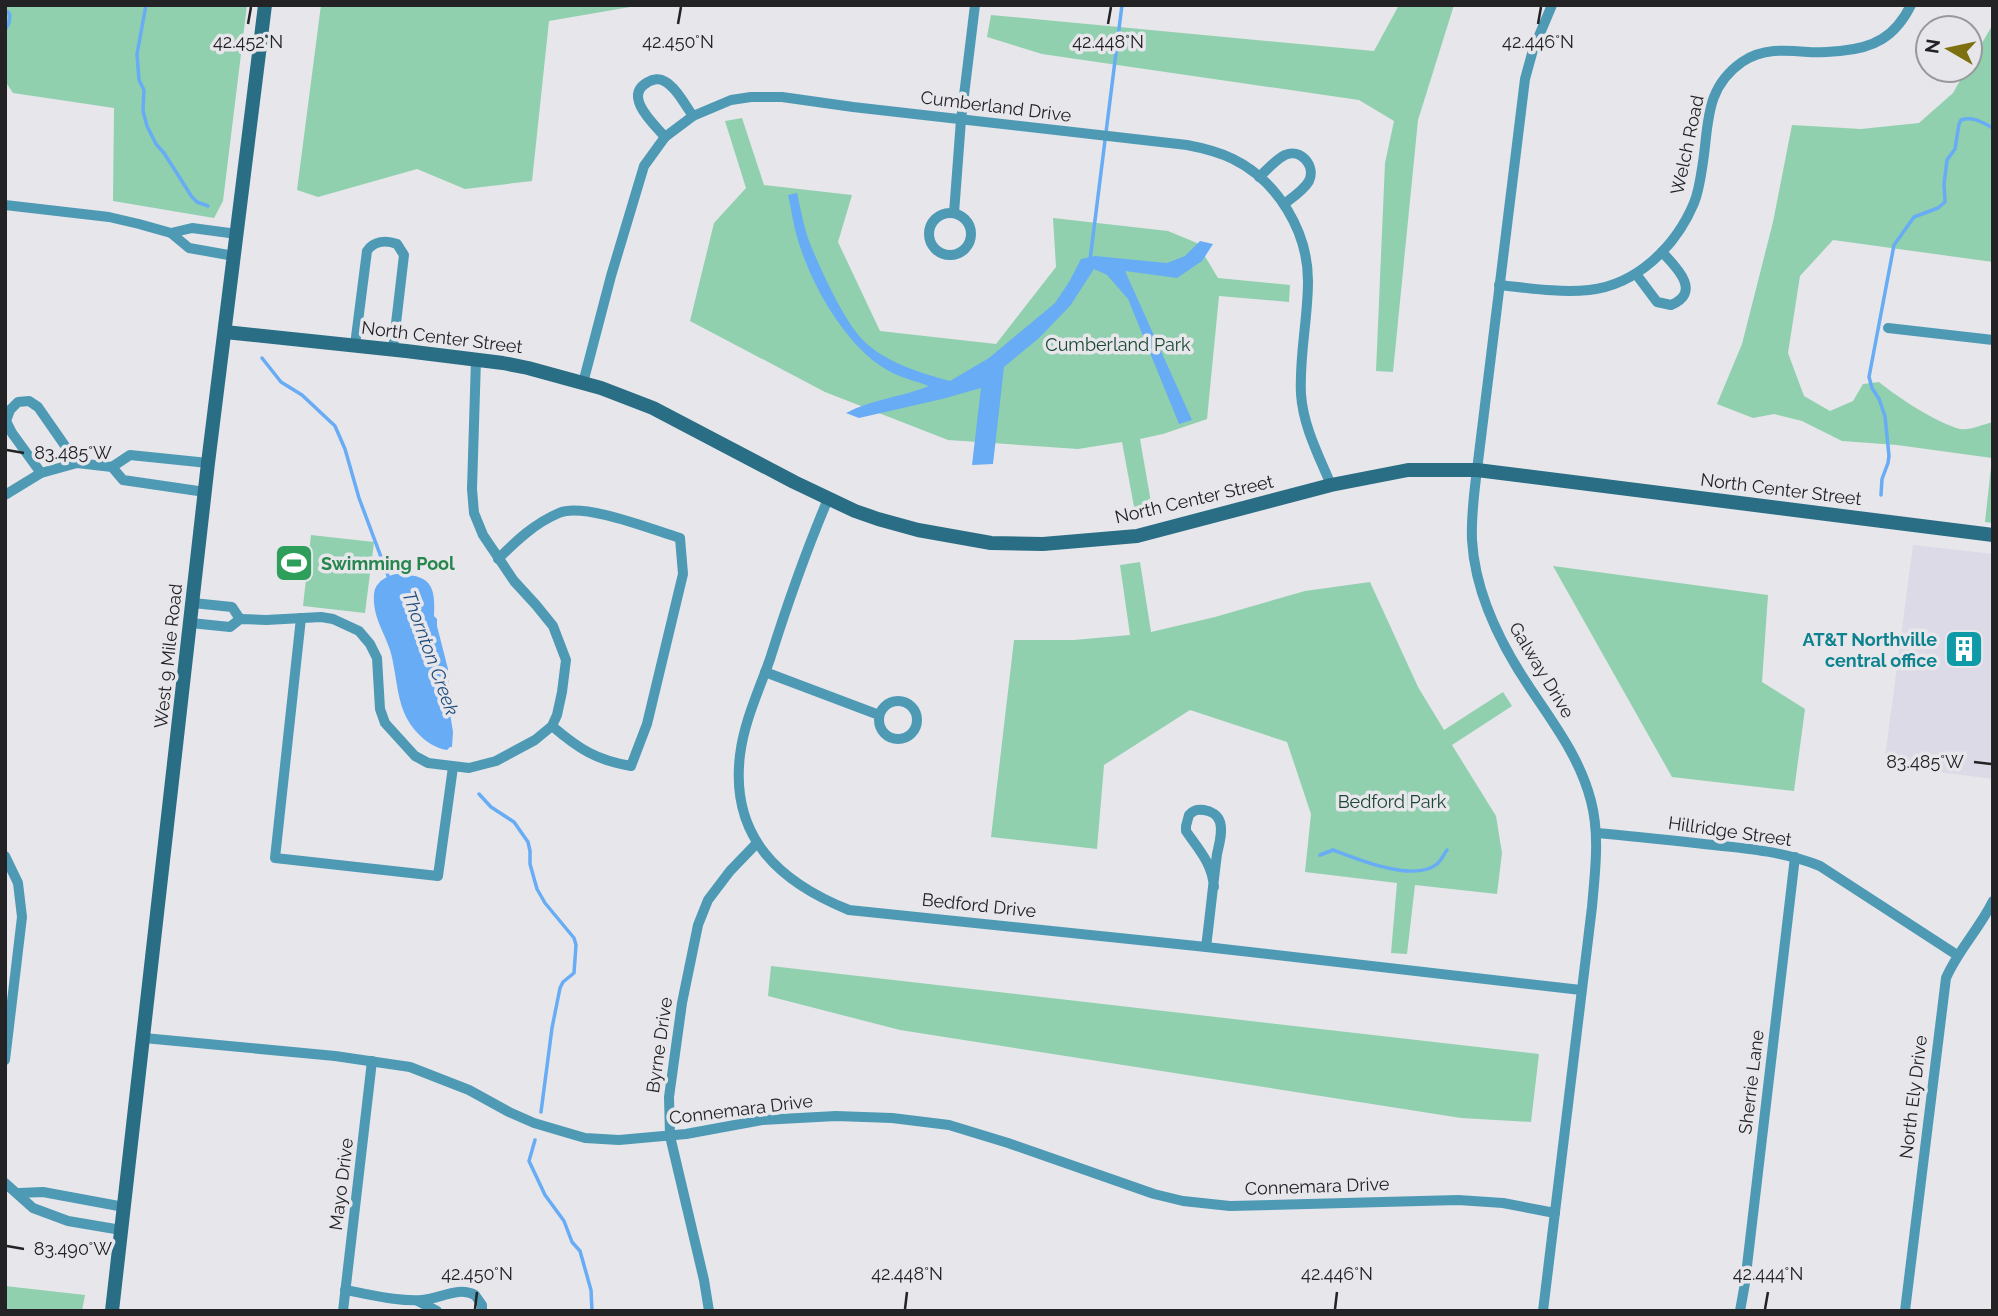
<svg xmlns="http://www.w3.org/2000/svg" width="1998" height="1316" viewBox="0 0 1998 1316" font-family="Raleway,sans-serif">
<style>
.built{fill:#dbdae6}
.green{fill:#90d0af}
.water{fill:#67acf4}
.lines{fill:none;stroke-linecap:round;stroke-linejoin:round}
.stream{stroke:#67acf4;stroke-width:3.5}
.street{stroke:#4e9ab4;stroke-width:10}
.secondary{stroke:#296e84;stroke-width:14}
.ticks{fill:none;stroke:#232325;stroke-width:2.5}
.labels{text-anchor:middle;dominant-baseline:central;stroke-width:7;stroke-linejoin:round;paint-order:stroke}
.street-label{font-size:18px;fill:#232325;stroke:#e7e6eb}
.park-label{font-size:18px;fill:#194732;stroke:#e7e6eb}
.leisure-label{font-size:18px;font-weight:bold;fill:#27864d;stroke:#e7e6eb;text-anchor:start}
.culture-label{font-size:18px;font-weight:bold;fill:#0d838f;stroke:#e7e6eb;text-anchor:end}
.water-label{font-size:19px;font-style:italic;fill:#1e4d7c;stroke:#e7e6eb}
.ticks-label{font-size:18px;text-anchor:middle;fill:#232325;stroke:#e7e6eb;stroke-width:7;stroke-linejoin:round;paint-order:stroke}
</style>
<rect width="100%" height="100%" fill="#e7e6eb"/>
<polygon class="built" points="1913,545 1993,554 1993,779 1884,765"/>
<g class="green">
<polygon points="5,5 247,5 223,201 214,218 113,201 114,108 13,93 5,81"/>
<polygon points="321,5 642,5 549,21 532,181 465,189 417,169 318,197 297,190"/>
<polygon points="1399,5 1454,5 1418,120 1393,372 1376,371 1385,163 1394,121 1359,100 1042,54 987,37 991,15 1374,51"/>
<path d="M 1993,24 L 1993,262 L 1833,240 L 1800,276 L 1788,353 L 1804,396 L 1830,411 L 1853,401 L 1863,384 L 1879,382 C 1897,397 1937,423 1960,429 C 1969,431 1984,424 1993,422 L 1993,523 L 1985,522 L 1992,458 L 1897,445 L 1842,441 L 1802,421 L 1774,414 L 1753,418 L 1717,404 L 1742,344 L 1773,222 L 1792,125 L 1861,129 L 1919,123 L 1953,93 L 1966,70 L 1970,70 L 1970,64 Z"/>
<polygon points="742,118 764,185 852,195 838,242 880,331 996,344 1056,267 1053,218 1168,231 1197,243 1218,278 1290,285 1289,302 1219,296 1207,419 1163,434 1140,439 1152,508 1135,512 1122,442 1078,449 948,440 825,392 690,321 714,223 746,188 725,121"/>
<polygon points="311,535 374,542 365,613 303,606"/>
<polygon points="1140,562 1151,632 1215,617 1305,591 1370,582 1418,687 1444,730 1503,692 1512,706 1452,745 1496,816 1502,853 1497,894 1415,885 1407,954 1391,953 1397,883 1305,872 1311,814 1287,742 1190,710 1104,765 1097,849 991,837 1014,640 1074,640 1130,635 1120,565"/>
<polygon points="1553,566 1768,595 1762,682 1805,709 1794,791 1672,777"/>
<polygon points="771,966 1539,1054 1531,1122 1461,1118 900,1030 768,996"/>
<polygon points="5,1286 85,1295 82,1311 5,1311"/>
</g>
<g class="water">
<path d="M 797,193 C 801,210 804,229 811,246 C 822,272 846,326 867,344 C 890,364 921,373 950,381 L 989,358 L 1055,303 L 1069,282 L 1081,259 L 1095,256 L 1167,263 L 1185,256 L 1200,241 L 1213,244 L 1202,261 L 1177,278 L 1125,271 L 1192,420 L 1179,424 L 1128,299 L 1107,275 L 1094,269 L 1070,306 L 1038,339 L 1004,367 L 993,464 L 972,465 L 981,388 L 942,399 L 859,418 L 846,413 C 872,399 902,397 929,386 C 916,381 901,378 889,371 C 846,348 810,283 797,237 C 793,223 791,208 788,195 Z"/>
<path d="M 396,574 C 429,575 436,583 434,616 L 437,619 L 437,626 L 448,669 L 449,707 L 453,732 L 452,747 L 450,747 L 447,750 C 432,748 417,735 409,722 C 396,701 397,673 390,650 C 386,637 378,625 375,610 C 374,604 373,595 375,589 C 379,580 387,576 396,574 Z"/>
</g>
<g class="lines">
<g class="stream">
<polyline points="146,5 137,54 139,80 144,90 143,111 147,126 156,144 164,153 192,197 197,202 208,206"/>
<polyline points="5,14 8,12 10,15 9,23 5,30"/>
<polyline points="1090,260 1122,5"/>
<polyline points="262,358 281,382 302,395 335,426 345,449 359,498 390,581"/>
<path d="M 1881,495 L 1882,479 L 1888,463 L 1889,456 L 1885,416 L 1879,399 L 1872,388 L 1869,377 L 1894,245 L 1914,217 L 1938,208 L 1945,202 L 1944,184 L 1947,160 L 1955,149 L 1959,124 L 1961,120 C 1973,116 1982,122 1993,128"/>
<polyline points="479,794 491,807 514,822 528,842 530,851 530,864 537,889 545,903 574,938 576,945 574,973 563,982 560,988 552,1028 541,1112"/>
<path d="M 1320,855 L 1333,850 C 1357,859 1413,883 1437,864 C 1441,861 1444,854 1447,850"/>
<polyline points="535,1140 529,1161 545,1195 564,1221 572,1242 580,1251 591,1290 592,1311"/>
</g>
<g class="street">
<path d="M 665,137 C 654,124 622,96 648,82 C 653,79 660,78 664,81 C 676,87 685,105 693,116"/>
<path d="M 1259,177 C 1267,170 1275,160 1285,155 C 1301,148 1316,166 1309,181 C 1304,190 1292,198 1284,204"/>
<polyline points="5,205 109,217 139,224 171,233 189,248 234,256"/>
<circle cx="950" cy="234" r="21"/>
<polyline points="954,213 961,120 975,5"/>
<polyline points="171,233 192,228 237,234"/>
<path d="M 1636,274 L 1657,302 L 1671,305 C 1703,292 1675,266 1662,252"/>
<path d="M 1499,285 C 1528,288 1559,293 1589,290 C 1637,285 1676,246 1694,203 C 1699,191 1701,175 1703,162 C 1709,122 1705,88 1742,62 C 1762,48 1785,50 1808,52 C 1818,53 1829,52 1840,51 C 1874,48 1895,37 1911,5"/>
<polyline points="1888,328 1993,340"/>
<path d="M 355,345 L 367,251 C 374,241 386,240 397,244 L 404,255 L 393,349"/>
<path d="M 583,383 L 611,276 L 644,166 L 665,137 L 693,116 L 731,100 L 751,97 L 782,97 L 853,107 L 1187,145 C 1203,148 1219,152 1233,159 C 1278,181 1308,232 1308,281 C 1308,319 1299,356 1301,394 C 1303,426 1319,456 1331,485"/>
<polyline points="112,467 123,480 205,492"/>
<polyline points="41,473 12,433 6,421 10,410 18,402 29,401 38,407 77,463"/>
<polyline points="5,495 41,473 77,463 112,467 130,455 208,463"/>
<path d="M 828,499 C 806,551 787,605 770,659 C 759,690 744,722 740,755 C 730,837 779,882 849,910 L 1206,947 L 1581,990"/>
<path d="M 498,559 C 516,541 535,523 559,513 C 584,502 653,530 680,538 L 683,574 L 647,724 L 631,766 C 596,760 579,749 552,726"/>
<polyline points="193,603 232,607 240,619"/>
<polyline points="301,618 275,858 438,876 453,767"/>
<polyline points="191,623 230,627 240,619 266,620 321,617 333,619 359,631 370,644 377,658 380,709 385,723 415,756 428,763 469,768 496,761 535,740 552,726 557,715 562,692 566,660 553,626 536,605 514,581 483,535 474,513 472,489 476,359"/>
<polyline points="765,672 879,715"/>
<circle cx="898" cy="720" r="19"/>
<path d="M 1596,833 C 1632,836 1668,840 1704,844 C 1743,848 1783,851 1820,866 L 1957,955"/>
<polyline points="5,856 18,883 22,917 5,1060"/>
<path d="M 1206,947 C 1210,916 1213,885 1217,854 C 1219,845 1223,832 1220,822 C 1218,815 1211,811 1204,810 C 1197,809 1194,810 1189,815 L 1186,826 L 1186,831 C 1199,850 1212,863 1214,887"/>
<polyline points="144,1038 335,1056 410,1067 469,1090 509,1112 534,1123 585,1138 619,1140 686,1134 762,1120 836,1116 892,1118 949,1125 1008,1143 1154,1194 1183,1201 1230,1206 1458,1200 1503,1203 1555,1213"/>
<polyline points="5,1183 33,1208 68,1221 121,1230"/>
<polyline points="19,1193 43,1192 124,1207"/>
<path d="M 345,1290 C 369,1294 398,1302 422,1300 C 440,1299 458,1286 475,1295 L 482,1305 L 482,1311"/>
<polyline points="418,1301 437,1311"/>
<polyline points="343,1311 372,1061"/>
<polyline points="709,1311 704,1280 670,1136 669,1097 682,1003 698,925 708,900 730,871 756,844"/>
<path d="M 1543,1311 L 1592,907 C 1595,872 1600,835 1591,801 C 1580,758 1554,724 1530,688 C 1501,645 1475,593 1472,540 C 1471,517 1474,493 1477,470 L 1525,79 L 1533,50 L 1552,5"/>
<polyline points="1740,1311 1745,1283 1795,857"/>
<path d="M 1905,1311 L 1946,978 C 1958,950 1980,928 1993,901"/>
</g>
<g class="secondary">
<polyline points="225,332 406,351 503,363 528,368 601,388 653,408 794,482 855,511 878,519 918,530 991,543 1043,544 1137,536 1331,485 1408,470 1477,470 1993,535"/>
<polyline points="112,1311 208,463 265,5"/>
</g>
</g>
<path class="ticks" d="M 248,24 L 251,7M 678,24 L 681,7M 1108,24 L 1111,7M 1538,24 L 1541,7M 7,450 L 24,453M 1974,762 L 1991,764M 7,1246 L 24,1249M 475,1309 L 477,1292M 905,1309 L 907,1292M 1335,1309 L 1337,1292M 1765,1309 L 1768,1292"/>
<defs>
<g id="stadium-square" transform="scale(2.0125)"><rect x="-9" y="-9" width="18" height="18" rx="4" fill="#2e9e5b" stroke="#e7e6eb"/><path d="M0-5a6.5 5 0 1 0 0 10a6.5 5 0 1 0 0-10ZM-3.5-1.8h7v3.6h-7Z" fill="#fff"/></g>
<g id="building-square" transform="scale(2.0125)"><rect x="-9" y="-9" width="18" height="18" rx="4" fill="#0f9aa8" stroke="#e7e6eb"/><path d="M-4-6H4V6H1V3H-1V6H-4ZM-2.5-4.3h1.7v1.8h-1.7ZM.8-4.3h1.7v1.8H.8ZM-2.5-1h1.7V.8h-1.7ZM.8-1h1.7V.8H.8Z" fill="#fff"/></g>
</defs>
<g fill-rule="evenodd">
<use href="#stadium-square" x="294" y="563"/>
<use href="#building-square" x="1964" y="649"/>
</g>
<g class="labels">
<g class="street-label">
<text transform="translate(996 106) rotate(7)">Cumberland Drive</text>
<text transform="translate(1687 145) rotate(-78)">Welch Road</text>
<text transform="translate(442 337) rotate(7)">North Center Street</text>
<text transform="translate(1781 489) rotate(7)">North Center Street</text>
<text transform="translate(1194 499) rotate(-13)">North Center Street</text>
<text transform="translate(168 656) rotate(-84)">West 9 Mile Road</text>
<text transform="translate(1542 670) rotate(59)">Galway Drive</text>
<text transform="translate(1730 831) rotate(8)">Hillridge Street</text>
<text transform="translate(979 905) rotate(6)">Bedford Drive</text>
<text transform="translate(659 1045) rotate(-82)">Byrne Drive</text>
<text transform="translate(1751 1082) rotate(-83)">Sherrie Lane</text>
<text transform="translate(1913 1097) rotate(-83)">North Ely Drive</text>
<text transform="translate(741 1109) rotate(-7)">Connemara Drive</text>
<text transform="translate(341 1184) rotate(-83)">Mayo Drive</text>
<text transform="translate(1317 1186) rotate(-2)">Connemara Drive</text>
</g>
<g class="park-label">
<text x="1118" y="344">Cumberland Park</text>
<text x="1392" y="801">Bedford Park</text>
</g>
<g class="leisure-label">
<text x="321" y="563">Swimming Pool</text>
</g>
<g class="culture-label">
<text x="1937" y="639">AT&amp;T Northville<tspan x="1937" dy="21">central office</tspan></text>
</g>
<g class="water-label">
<text transform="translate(431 653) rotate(70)">Thornton Creek</text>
</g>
</g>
<g class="ticks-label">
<text x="248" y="48">42.452°N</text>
<text x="678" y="48">42.450°N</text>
<text x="1108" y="48">42.448°N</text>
<text x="1538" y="48">42.446°N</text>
<text x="73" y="459">83.485°W</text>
<text x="1925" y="768">83.485°W</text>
<text x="73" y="1255">83.490°W</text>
<text x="477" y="1280">42.450°N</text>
<text x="907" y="1280">42.448°N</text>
<text x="1337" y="1280">42.446°N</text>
<text x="1768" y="1280">42.444°N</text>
</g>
<rect width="1998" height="1316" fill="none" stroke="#232325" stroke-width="14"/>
<g transform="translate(1949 49) rotate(279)"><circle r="33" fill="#e7e6eb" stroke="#99989c" stroke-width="2"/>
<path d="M0-5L12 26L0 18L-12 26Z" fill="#7d700f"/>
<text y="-10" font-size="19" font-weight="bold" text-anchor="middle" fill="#232325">N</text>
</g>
</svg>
